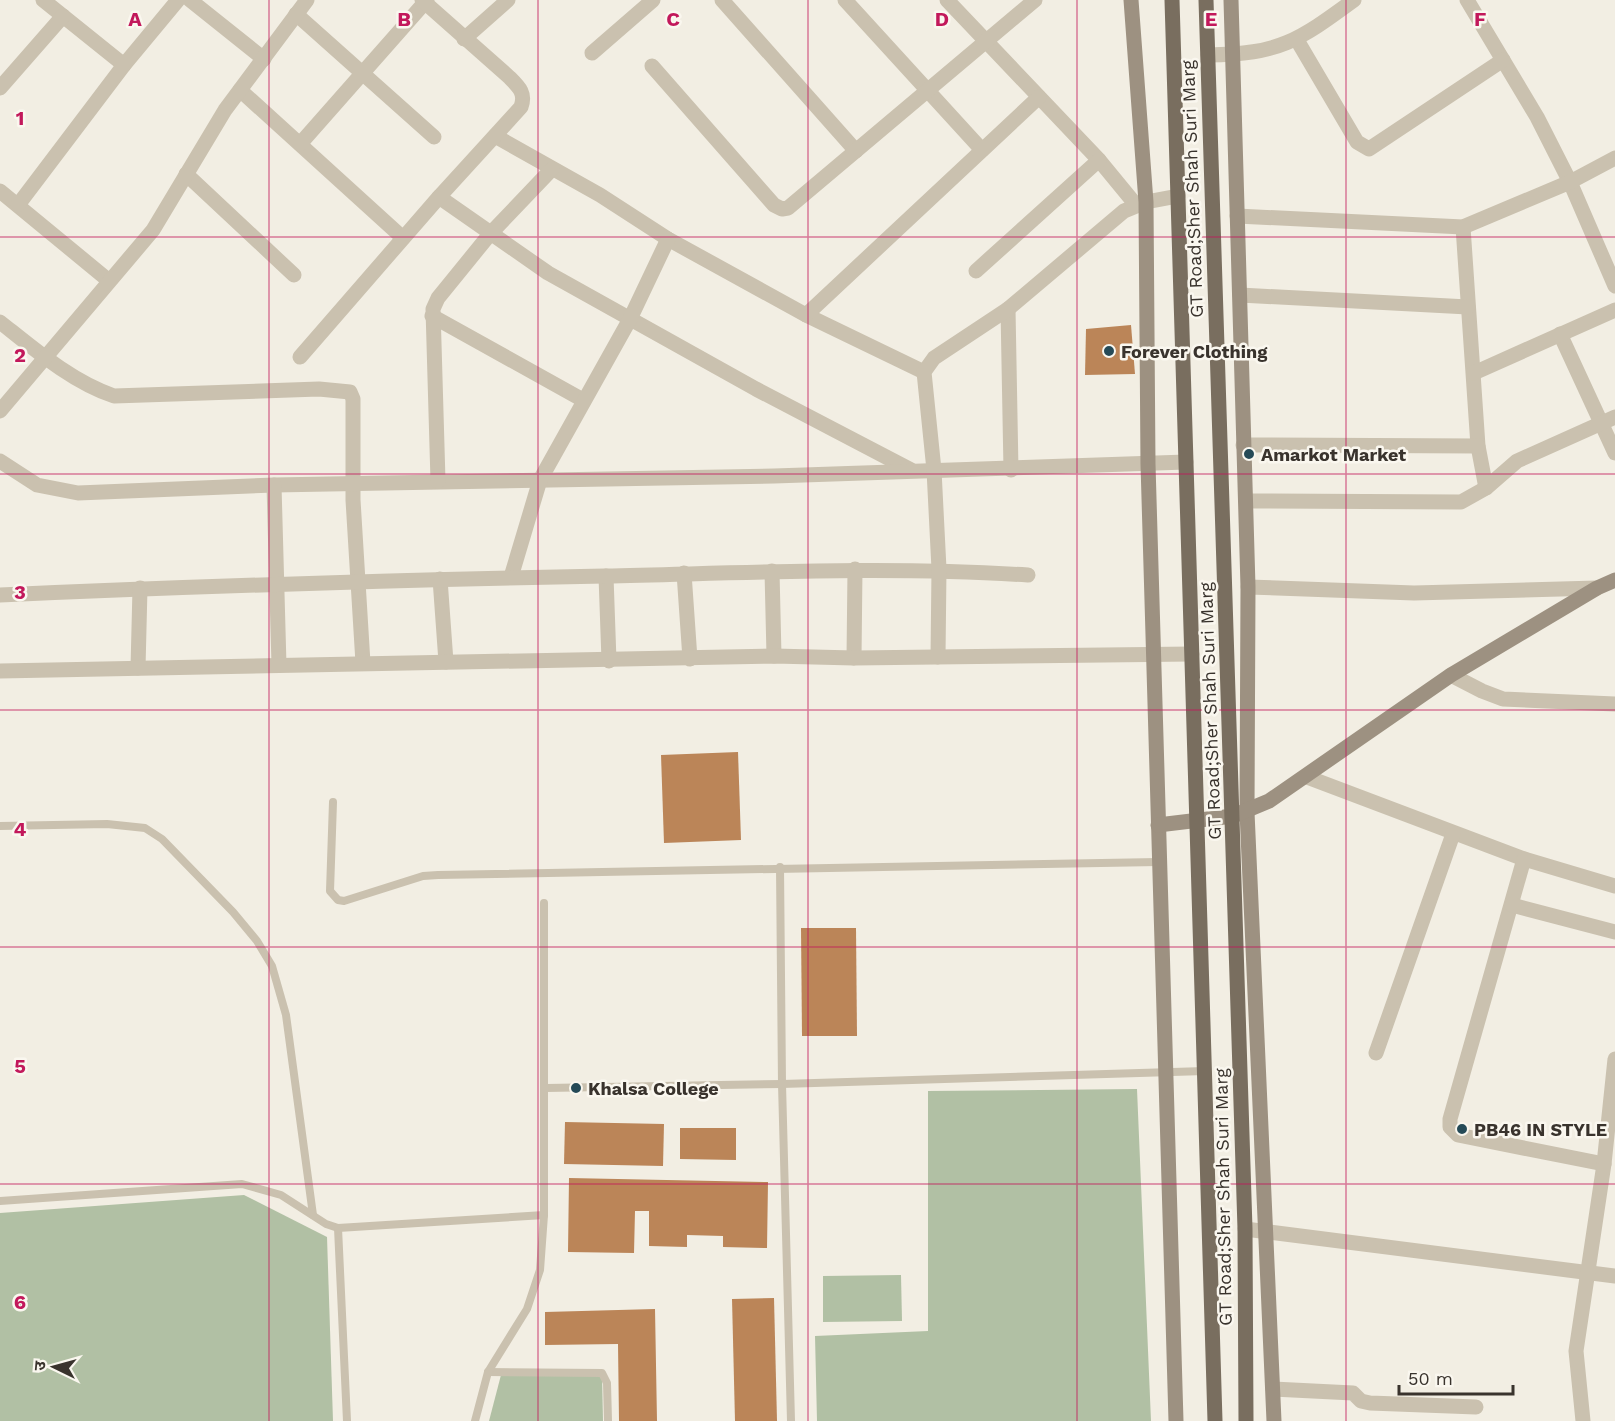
<svg xmlns="http://www.w3.org/2000/svg" width="1615" height="1421" viewBox="0 0 1615 1421" font-family="'Work Sans','Noto Sans Devanagari',sans-serif">
<style>
.green{fill:#b1c0a4}
.building{fill:#bb8558}
.lines{fill:none;stroke-linecap:round;stroke-linejoin:round}
.service{stroke:#cac1af;stroke-width:8}
.minor{stroke:#cac1af;stroke-width:15}
.secondary{stroke:#9d9181;stroke-width:15}
.primary{stroke:#796e5f;stroke-width:15}
.grid{fill:none;stroke:#c2185b;stroke-width:1.5;stroke-opacity:0.55}
.poi-dot{fill:#254a57;stroke:#faf7ef;stroke-width:2}
.labels{text-anchor:middle;dominant-baseline:central;stroke-width:5;stroke-linejoin:round;paint-order:stroke}
.street-label{font-size:18px;fill:#39332d;stroke:#faf7ef}
.poi-label{font-size:18px;font-weight:bold;fill:#39332d;stroke:#faf7ef;text-anchor:start}
.grid-label{font-size:20px;text-anchor:middle;font-weight:bold;fill:#c2185b;stroke:#faf7ef;stroke-width:5;stroke-linejoin:round;paint-order:stroke}
</style>
<rect width="100%" height="100%" fill="#f2eee3"/>
<g class="green">
<polygon points="1137,1089 1151,1421 817,1421 815,1336 928,1331 928,1091"/>
<polygon points="244,1195 327,1237 333,1421 0,1421 0,1213"/>
<polygon points="901,1275 902,1321 823,1322 823,1276"/>
<polygon points="501,1375 602,1375 603,1421 489,1421"/>
</g>
<g class="building">
<polygon points="1131,325 1135,374 1085,375 1086,329"/>
<polygon points="738,752 741,840 664,843 661,755"/>
<polygon points="801,928 856,928 857,1036 802,1036"/>
<polygon points="565,1122 664,1124 663,1166 564,1164"/>
<polygon points="680,1128 736,1128 736,1160 680,1159"/>
<polygon points="569,1178 768,1182 767,1248 723,1247 723,1236 687,1235 687,1247 649,1246 649,1211 635,1211 634,1253 568,1252"/>
<polygon points="774,1298 777,1421 735,1421 732,1299"/>
<polygon points="655,1309 657,1421 619,1421 618,1344 545,1345 545,1312"/>
</g>
<g class="lines">
<g class="service">
<polyline points="333,802 330,891 338,900 344,901 423,876 438,875 1158,862"/>
<polyline points="0,826 107,824 145,828 162,839 233,912 257,941 272,966 286,1015 313,1215"/>
<polyline points="780,867 782,1084 791,1421"/>
<polyline points="546,1088 782,1084 1205,1071"/>
<polyline points="0,1201 242,1184 281,1195 326,1224 338,1228 544,1215"/>
<polyline points="338,1228 347,1421"/>
<polyline points="488,1372 602,1373 607,1383 608,1421"/>
<polyline points="475,1421 488,1372 527,1309 540,1270 544,1215 544,903"/>
</g>
<g class="minor">
<polyline points="43,0 124,65"/>
<polyline points="190,0 264,59"/>
<polyline points="722,0 856,151"/>
<polyline points="845,0 982,150"/>
<polyline points="947,0 1099,160 1136,205"/>
<polyline points="1467,0 1537,117 1570,182 1615,286"/>
<polyline points="296,14 434,137"/>
<polyline points="464,39 508,0"/>
<polyline points="1297,40 1357,142 1369,149 1503,60"/>
<polyline points="592,53 653,0"/>
<path d="M 1208,55 C 1280,54 1298,41 1354,0"/>
<polyline points="652,66 774,205 782,209 788,208 1035,0"/>
<polyline points="0,88 63,16"/>
<polyline points="240,90 403,238"/>
<polyline points="495,136 600,195 668,239 806,315 924,372"/>
<polyline points="300,144 427,0"/>
<polyline points="186,174 294,275"/>
<polyline points="0,191 108,280"/>
<polyline points="439,197 548,273 756,389 911,470"/>
<polyline points="18,205 124,65 178,0"/>
<polyline points="1237,216 1463,227 1570,182 1615,158"/>
<polyline points="1463,227 1478,446 1486,488"/>
<polyline points="976,271 1099,160"/>
<polyline points="1240,295 1468,307"/>
<polyline points="1008,309 1011,470"/>
<polyline points="806,315 1039,97"/>
<polyline points="432,316 583,400"/>
<path d="M 0,322 C 34,349 72,382 114,396 L 319,389 L 350,392 L 353,399 L 353,500 L 363,663"/>
<polyline points="1560,334 1615,453"/>
<path d="M 300,357 L 439,197 L 521,107 C 526,93 519,87 509,77 L 422,0"/>
<polyline points="1474,373 1615,310"/>
<polyline points="0,411 153,230 225,110 307,0"/>
<polyline points="1243,445 1478,446"/>
<polyline points="0,461 37,485 78,493 274,485 774,476 1186,462"/>
<polyline points="438,481 433,309 438,298 490,234 552,169"/>
<polyline points="274,485 279,665"/>
<polyline points="1246,501 1461,502 1486,488 1517,461 1615,417"/>
<polyline points="772,571 774,656"/>
<polyline points="684,573 690,659"/>
<polyline points="606,576 609,661"/>
<polyline points="511,577 540,480 630,319 668,239"/>
<polyline points="440,579 446,662"/>
<polyline points="1248,587 1414,593 1597,588"/>
<path d="M 0,595 C 201,586 403,580 605,576 C 746,573 887,566 1028,575"/>
<polyline points="938,657 939,569 934,470 924,372 934,358 1008,309 1124,211 1146,202 1178,196"/>
<polyline points="854,658 855,569"/>
<polyline points="138,668 140,588"/>
<polyline points="0,671 774,656 854,658 1192,654"/>
<polyline points="1451,675 1482,691 1503,699 1615,704"/>
<polyline points="1307,777 1524,859 1615,886"/>
<polyline points="1524,859 1450,1119 1450,1127 1458,1135 1604,1164"/>
<polyline points="1512,905 1615,932"/>
<polyline points="1376,1053 1453,834"/>
<polyline points="1245,1229 1615,1276"/>
<polyline points="1273,1389 1353,1393 1361,1401 1370,1403 1476,1407"/>
<polyline points="1583,1421 1576,1351 1604,1164 1615,1059"/>
</g>
<g class="secondary">
<polyline points="1131,0 1146,202 1148,464 1176,1421"/>
<polyline points="1231,0 1248,587 1247,812 1274,1421"/>
<polyline points="1158,825 1233,816 1269,801 1451,675 1597,588 1615,580"/>
</g>
<g class="primary">
<polyline points="1172,0 1215,1421"/>
<polyline points="1206,0 1245,1229 1246,1421"/>
</g>
</g>
<path class="grid" d="M 269,0 L 269,1421M 538,0 L 538,1421M 808,0 L 808,1421M 1077,0 L 1077,1421M 1346,0 L 1346,1421M 0,237 L 1615,237M 0,474 L 1615,474M 0,710 L 1615,710M 0,947 L 1615,947M 0,1184 L 1615,1184"/>
<g class="poi-dot">
<circle cx="1109" cy="351" r="6"/>
<circle cx="1249" cy="454" r="6"/>
<circle cx="576" cy="1088" r="6"/>
<circle cx="1462" cy="1129" r="6"/>
</g>
<g class="labels">
<g class="street-label">
<text transform="translate(1192 189) rotate(-92)">GT Road;Sher Shah Suri Marg</text>
<text transform="translate(1210 711) rotate(-92)">GT Road;Sher Shah Suri Marg</text>
<text transform="translate(1223 1197) rotate(-91)">GT Road;Sher Shah Suri Marg</text>
</g>
<g class="poi-label">
<text x="1121" y="351">Forever Clothing</text>
<text x="1261" y="454">Amarkot Market</text>
<text x="588" y="1088">Khalsa College</text>
<text x="1474" y="1129">PB46 IN STYLE</text>
</g>
</g>
<g class="grid-label">
<text x="135" y="26">A</text>
<text x="404" y="26">B</text>
<text x="673" y="26">C</text>
<text x="942" y="26">D</text>
<text x="1211" y="26">E</text>
<text x="1480" y="26">F</text>
<text x="20" y="125">1</text>
<text x="20" y="362">2</text>
<text x="20" y="599">3</text>
<text x="20" y="836">4</text>
<text x="20" y="1073">5</text>
<text x="20" y="1309">6</text>
</g>
<g transform="translate(54 1367) rotate(275)" stroke="#faf7ef" stroke-width="4.5" paint-order="stroke">
<path d="M0-4.5L10 22L0 15L-10 22Z" fill="#39332d"/>
<text y="-9" font-size="16" font-weight="bold" text-anchor="middle" fill="#39332d">उ</text>
</g>
<path d="M1399 1385v9h114v-9" fill="none" stroke="#39332d" stroke-width="3"/>
<text x="1408" y="1385" font-size="18" fill="#39332d" stroke="#faf7ef" stroke-width="4.5" paint-order="stroke">50 m</text>
</svg>
